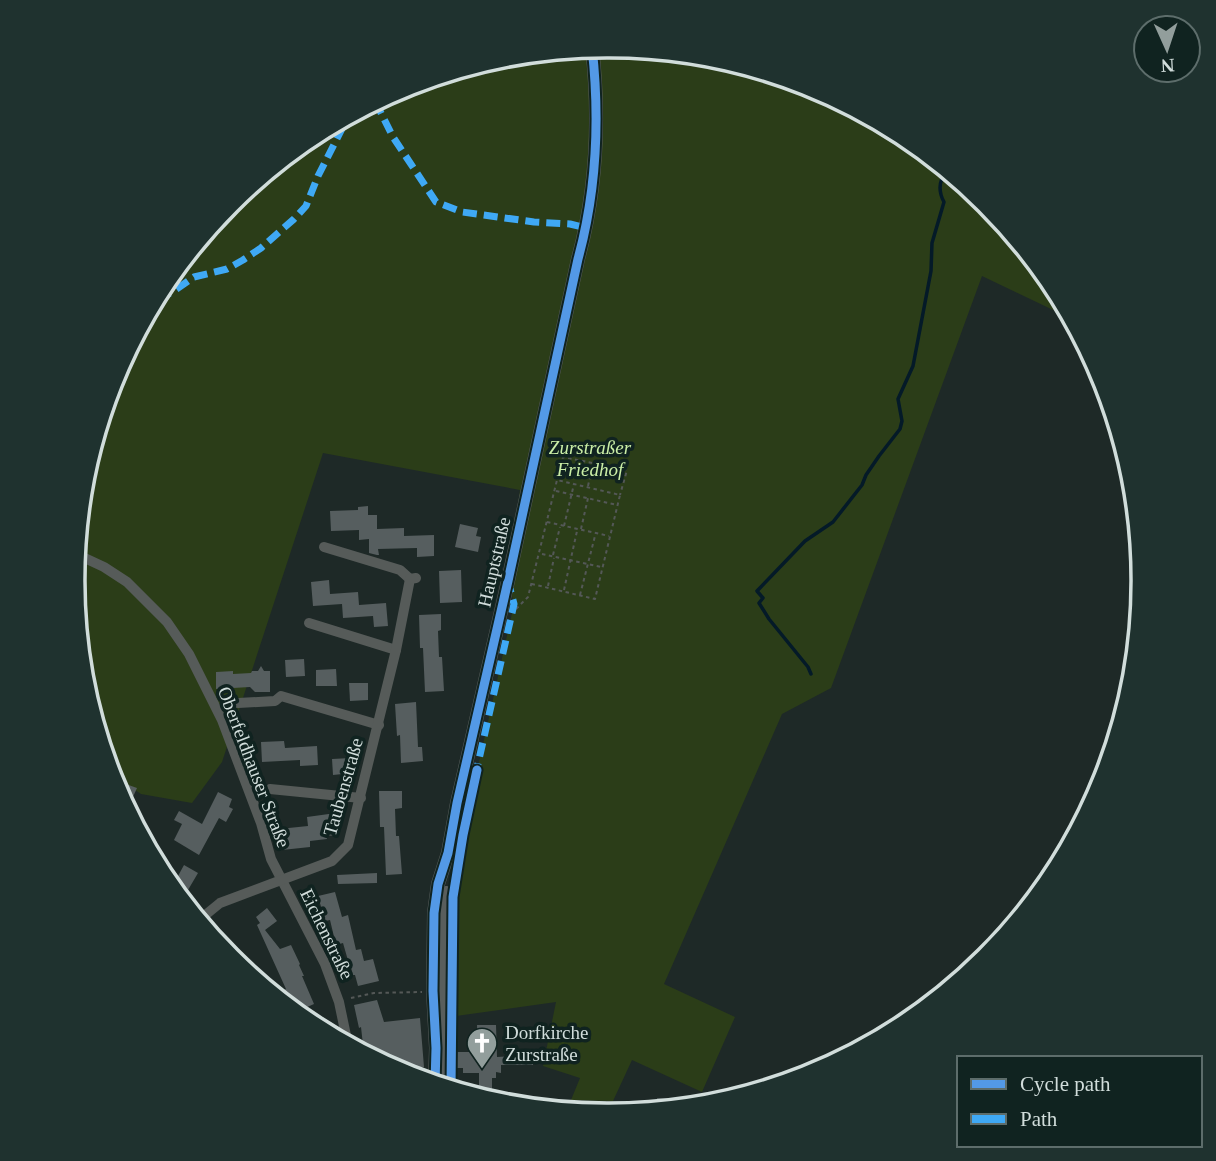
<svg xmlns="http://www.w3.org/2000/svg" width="1216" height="1161" viewBox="0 0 1216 1161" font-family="Georgia,serif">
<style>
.green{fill:#2b3d18}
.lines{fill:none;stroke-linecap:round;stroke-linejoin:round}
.stream{stroke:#041a28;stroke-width:3.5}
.building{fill:#565e5f}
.path{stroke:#545857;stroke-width:2;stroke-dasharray:3.5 3.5;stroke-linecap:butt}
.lane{stroke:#565b59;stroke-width:5}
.street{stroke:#565b59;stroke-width:10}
.secondary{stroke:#595e5c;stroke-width:14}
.quiet{stroke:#3fa9f5;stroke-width:7;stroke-dasharray:14 7;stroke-linecap:butt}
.cycleway-casing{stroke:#102320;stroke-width:13}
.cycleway{stroke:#5399e6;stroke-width:9}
.labels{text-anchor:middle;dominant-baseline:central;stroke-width:7;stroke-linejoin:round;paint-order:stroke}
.park-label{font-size:19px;font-style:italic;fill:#caeea6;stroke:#102320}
.street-label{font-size:19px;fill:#d1dddb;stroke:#102320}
.poi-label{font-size:19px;fill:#d1dddb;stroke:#102320;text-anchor:start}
.rim{fill:none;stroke:#d1dddb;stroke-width:3.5}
</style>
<rect width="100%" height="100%" fill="#1e2927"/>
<polygon class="green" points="608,46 713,56 813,86 906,136 987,202 1053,284 1072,319 982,276 831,688 782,714 664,984 735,1017 702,1092 632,1060 613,1101 571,1100 580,1078 543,1066 556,1002 456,1016 455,988 458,987 456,947 452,943 453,897 463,835 514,604 508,581 520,490 323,453 222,762 192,803 141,794 110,773 83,684 73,580 83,476 114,375 163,283 230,202 311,135 404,86 504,56"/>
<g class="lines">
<path class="stream" d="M 811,674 L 808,667 L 769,619 L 759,603 L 763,598 L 757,591 L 805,541 L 833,522 L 862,485 L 866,475 L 879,456 L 900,429 L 902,421 L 898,399 L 913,366 L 931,271 L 932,243 L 944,202 C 938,191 939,180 947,170"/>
</g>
<g class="building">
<polygon points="368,506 368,515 377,515 377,529 404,528 404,536 434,535 434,556 417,557 417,548 378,549 379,555 377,555 369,553 369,539 359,540 359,530 331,531 330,511 358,510 358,507"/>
<polygon points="460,524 478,528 476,536 481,537 478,552 455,547"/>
<polygon points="461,570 462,602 440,603 439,571"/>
<polygon points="329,580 330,594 358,592 359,605 386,603 388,626 374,627 373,616 343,618 342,604 313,606 311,582"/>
<polygon points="441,614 441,630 438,631 439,657 442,657 444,691 425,692 423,648 420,648 419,615"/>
<polygon points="304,659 305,676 286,677 285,660"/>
<polygon points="261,666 264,671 270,671 270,692 255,692 250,687 216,689 216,672 233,671 233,674 251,673 252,671 258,671"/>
<polygon points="336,669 337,686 316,686 316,670"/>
<polygon points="349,683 368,683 368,700 350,701"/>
<polygon points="416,702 418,747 422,747 423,761 401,763 400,735 397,736 395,704"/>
<polygon points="284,741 285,748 317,746 318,765 300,766 300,760 262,762 261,742"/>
<polygon points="351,758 352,773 333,775 332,759"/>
<polygon points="123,783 137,788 127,810 118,793"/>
<polygon points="379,791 402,791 402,808 395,809 396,836 399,836 402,874 386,875 384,827 380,827"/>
<polygon points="218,792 232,799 229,807 233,809 226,822 219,818 199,855 174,840 182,824 174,820 179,811 202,824"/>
<polygon points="336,813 338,835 326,836 327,839 310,841 310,847 282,850 279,829 308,826 307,817"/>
<polygon points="184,865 198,873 188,890 175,883 174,885 164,879 169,871 178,876"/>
<polygon points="377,873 377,883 338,884 337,875"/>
<polygon points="335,892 342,917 348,915 356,950 361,949 364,961 373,959 379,981 358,986 355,975 353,975 350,964 349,964 343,943 336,945 330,920 325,921 318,896"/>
<polygon points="267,908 277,921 265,930 280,949 291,945 300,964 299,965 304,976 302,976 314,1004 296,1012 291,1000 287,1002 282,991 286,989 257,925 260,923 256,917"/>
<polygon points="377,1000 384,1022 420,1018 424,1067 396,1069 396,1065 387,1066 364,1054 361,1027 359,1028 354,1005"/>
<polygon points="477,1025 496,1025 497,1057 515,1056 515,1053 533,1053 533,1065 501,1065 501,1073 496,1072 496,1078 492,1078 492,1092 479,1091 479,1073 463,1073 463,1068 456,1068 457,1052 476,1052 476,1051 478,1051"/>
<polygon points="657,1098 681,1099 680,1108 656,1111"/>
</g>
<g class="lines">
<g class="path">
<polyline points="557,479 563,457 627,470 620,495"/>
<polyline points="588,486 593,464"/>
<polyline points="556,491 617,505"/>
<polyline points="547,522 609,536"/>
<polyline points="564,526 574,484"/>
<polyline points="581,529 588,498"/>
<polyline points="542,554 601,567"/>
<polyline points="553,555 560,527"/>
<polyline points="548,586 554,558"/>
<polyline points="564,590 577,531"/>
<polyline points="580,595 595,536"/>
<polyline points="516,609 528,597 557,480 620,495 595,599 532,584"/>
<polyline points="351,998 374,993 422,992"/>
</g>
<g class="lane">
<polyline points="445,1088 463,1087 483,1099"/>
<polyline points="493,1102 519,1103"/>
<polyline points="533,1108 535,1104"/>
</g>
<g class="street">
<polyline points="324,547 400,570 410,579"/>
<polyline points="76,554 104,567 127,582 167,622 189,654 222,720 261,823 271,859 325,964 339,1002 348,1045"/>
<polyline points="309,623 396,650"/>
<polyline points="238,703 275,701 281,696 379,725"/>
<polyline points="270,789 361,798"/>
<polyline points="198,921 220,903 332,861 348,845 396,650 410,579 416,578"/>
</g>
<g class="secondary">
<path d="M 435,1084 L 436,1048 L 433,991 L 434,913 L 438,884 L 448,853 L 457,803 L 508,581 L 578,259 C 597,189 600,119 592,47"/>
<path d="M 444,1087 C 448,1023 438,958 446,893"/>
</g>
<g class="quiet">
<polyline points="375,101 393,137 436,202 462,212 534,222 570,224 586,228"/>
<polyline points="157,296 171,293 194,277 227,269 243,260 261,248 294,219 306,206 318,176 349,115"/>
<polyline points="475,777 514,604 510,589"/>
</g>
<g class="cycleway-casing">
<g id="cycleway">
<path d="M 435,1084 L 436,1048 L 433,991 L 434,913 L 438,884 L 448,853 L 457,803 L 508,581 L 578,259 C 597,189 600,119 592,47"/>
<polyline points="451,1089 453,897 463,835 477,770"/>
</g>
</g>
<use href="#cycleway" class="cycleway"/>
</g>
<defs>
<g id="church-pin" transform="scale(1.575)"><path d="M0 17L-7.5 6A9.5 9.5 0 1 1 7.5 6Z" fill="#929e9c" stroke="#102320"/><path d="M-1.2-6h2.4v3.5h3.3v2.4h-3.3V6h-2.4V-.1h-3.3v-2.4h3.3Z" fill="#fff"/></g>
</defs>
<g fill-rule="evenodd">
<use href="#church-pin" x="482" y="1043"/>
</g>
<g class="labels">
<g class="park-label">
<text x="590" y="447">Zurstraßer<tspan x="590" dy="22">Friedhof</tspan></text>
</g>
<g class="street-label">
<text transform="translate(494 562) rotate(-77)">Hauptstraße</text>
<text transform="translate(254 767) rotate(69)">Oberfeldhauser Straße</text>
<text transform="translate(343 787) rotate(-74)">Taubenstraße</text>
<text transform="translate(327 934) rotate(64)">Eichenstraße</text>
</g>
<g class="poi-label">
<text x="505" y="1032">Dorfkirche<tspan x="505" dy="22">Zurstraße</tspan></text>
</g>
</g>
<path d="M0 0H1216V1161H0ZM607 58H609A522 522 0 0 1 1131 580V581A522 522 0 0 1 609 1103H607A522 522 0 0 1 85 581V580A522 522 0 0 1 607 58Z" fill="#1f322f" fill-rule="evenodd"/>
<path class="rim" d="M607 58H609A522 522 0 0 1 1131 580V581A522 522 0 0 1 609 1103H607A522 522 0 0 1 85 581V580A522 522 0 0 1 607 58Z"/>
<rect x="957" y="1056" width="245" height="91" fill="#102320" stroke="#5d6d6b" stroke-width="2"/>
<rect x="971" y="1079" width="35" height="10" fill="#5399e6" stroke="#5d6d6b" stroke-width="2"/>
<text x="1020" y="1091" font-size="21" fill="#d1dddb">Cycle path</text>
<rect x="971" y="1114" width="35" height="10" fill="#3fa9f5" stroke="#5d6d6b" stroke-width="2"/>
<text x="1020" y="1126" font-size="21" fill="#d1dddb">Path</text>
<g transform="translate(1167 49) rotate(177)"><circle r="33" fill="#102320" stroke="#5d6d6b" stroke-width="2"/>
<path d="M0-5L12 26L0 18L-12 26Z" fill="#929e9c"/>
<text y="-10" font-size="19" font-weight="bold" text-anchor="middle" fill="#d1dddb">N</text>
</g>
</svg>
